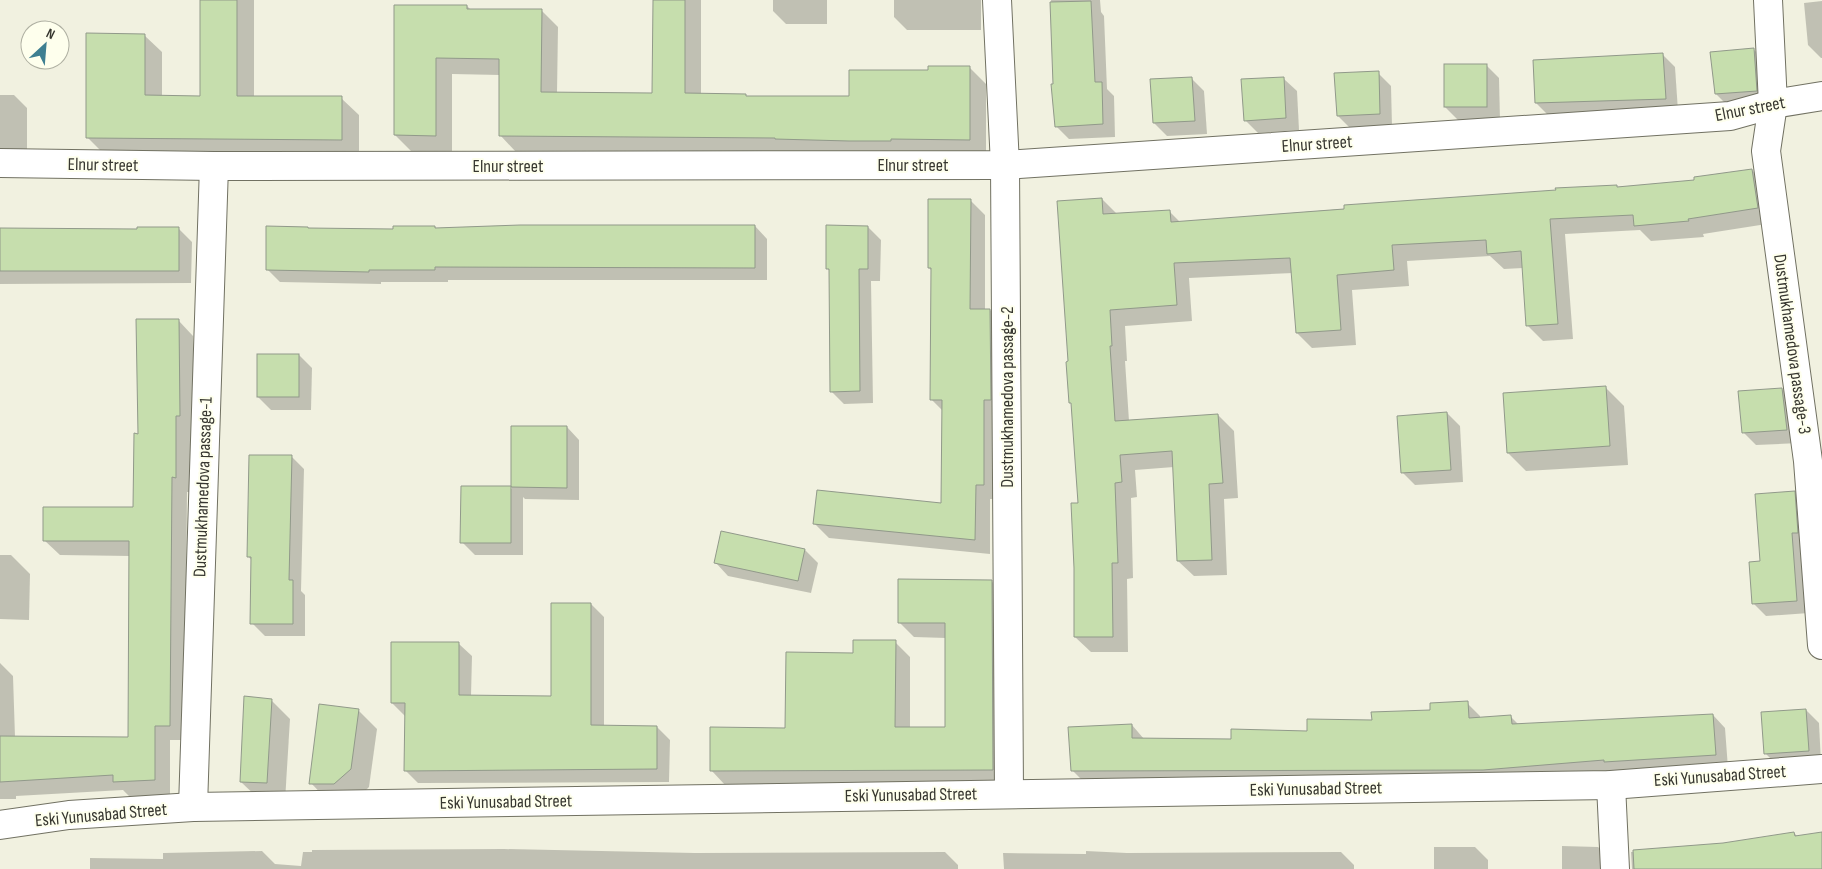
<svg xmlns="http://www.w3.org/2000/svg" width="1822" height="869" viewBox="0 0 1822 869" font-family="'Sofia Sans Condensed',sans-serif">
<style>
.shadow{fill:#0003}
.building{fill:#c6dead;stroke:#91998a}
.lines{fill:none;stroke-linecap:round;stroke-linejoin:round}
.minor-casing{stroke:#717162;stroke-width:30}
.minor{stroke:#fff;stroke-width:28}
.labels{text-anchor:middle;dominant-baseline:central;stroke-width:4;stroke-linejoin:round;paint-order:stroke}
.street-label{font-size:18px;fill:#373730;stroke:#feffed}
</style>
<rect width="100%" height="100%" fill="#f1f1e0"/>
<g class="shadow">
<polygon points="201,0 254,0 254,97 341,98 359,115 359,157 105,155 87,137 144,35 162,52 162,97 201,97"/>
<polygon points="654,0 701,0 701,95 745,95 747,97 850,97 929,72 970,68 986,84 986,156 516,152 500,135 500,75 452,74 452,152 411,151 395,135 396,6 467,6 471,10 541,10 558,27 557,93 653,94"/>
<polygon points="773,0 827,0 827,24 786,24 773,11"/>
<polygon points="894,0 981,0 981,30 907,30 894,17"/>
<polygon points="1051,0 1100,0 1101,12 1104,16 1107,89 1114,96 1115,137 1069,139 1056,126"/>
<polygon points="1822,1 1822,58 1821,58 1808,45 1804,3"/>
<polygon points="1754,50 1767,62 1769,104 1729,107 1716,94 1712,53"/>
<polygon points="1663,55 1675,67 1678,111 1549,116 1536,103"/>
<polygon points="1486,65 1499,78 1500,120 1458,120 1445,107"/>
<polygon points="1378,73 1391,86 1392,126 1351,129 1338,116"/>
<polygon points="1191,78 1204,91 1207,134 1167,136 1154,123"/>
<polygon points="1284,79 1297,91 1299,130 1258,133 1245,120"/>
<polygon points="0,95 14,95 27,108 27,150 0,150"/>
<polygon points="1752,170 1768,186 1773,223 1703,234 1704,237 1651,241 1640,230 1565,234 1573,339 1543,341 1527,325 1523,268 1504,269 1490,256 1407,261 1409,286 1352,290 1356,345 1312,348 1297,333 1293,273 1189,278 1192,321 1125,326 1127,361 1125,361 1129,421 1218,415 1234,431 1238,498 1224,499 1227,575 1194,576 1178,561 1174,467 1135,470 1137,497 1131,498 1133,578 1127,579 1128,652 1091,652 1075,637 1080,504 1073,405 1070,402 1069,363 1102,199 1118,215 1169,211 1180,222 1696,181"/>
<polygon points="970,200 985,215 985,310 990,310 1005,325 998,499 990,499 990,554 829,538 814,523 942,504 943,411 932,400 932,271 929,268"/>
<polygon points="755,226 767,239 767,280 448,280 448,282 381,282 381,284 280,282 267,269 394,230 435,227 437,229"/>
<polygon points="868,227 881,240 880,281 871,281 873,403 844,404 831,391 830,271 827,268"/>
<polygon points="0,229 138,231 179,229 192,242 191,283 0,284"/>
<polygon points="178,320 193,336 195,431 191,431 191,492 187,492 185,740 170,740 170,795 130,797 123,790 16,796 16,799 0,799 0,663 13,676 15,737 129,738 130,556 60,555 44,540 135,508 139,435"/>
<polygon points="299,355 312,368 311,410 271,410 258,397"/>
<polygon points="1605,387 1624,406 1628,465 1526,471 1508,453"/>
<polygon points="1782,389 1795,402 1799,443 1756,445 1743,432"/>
<polygon points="1447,413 1460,426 1463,482 1415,485 1402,472"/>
<polygon points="512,427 567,427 579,440 579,500 525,499 523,497 523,555 475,555 462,542 510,487 512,489"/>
<polygon points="291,456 304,469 301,591 305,595 305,636 265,636 252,623 252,561 248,556"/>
<polygon points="1794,493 1807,505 1809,613 1766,616 1753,603 1761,562"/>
<polygon points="805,550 818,563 811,593 728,576 716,563"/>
<polygon points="0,555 11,555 30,574 29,620 0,619"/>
<polygon points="991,581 1007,596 1008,785 726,786 711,770 787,729 854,654 895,642 910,657 910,728 946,729 946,638 914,637 899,622"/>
<polygon points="591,604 604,617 604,727 657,727 670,740 669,782 418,783 405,770 405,716 392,703 459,644 472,656 471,696 552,698"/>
<polygon points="271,700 290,719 285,801 260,800 241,782"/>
<polygon points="1467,703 1480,716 1480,719 1511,717 1519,725 1713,715 1725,728 1728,768 1618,774 1085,783 1072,770 1132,725 1144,739 1232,740 1308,733 1432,711"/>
<polygon points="358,710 377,729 369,787 353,803 329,802 311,783"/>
<polygon points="1806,710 1819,723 1821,763 1778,766 1766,754"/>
<polygon points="1794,833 1798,837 1822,833 1822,869 1632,869 1631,852 1724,844"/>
<polygon points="1562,846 1598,847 1611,859 1611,869 1562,869"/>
<polygon points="1434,847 1475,847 1488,860 1488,869 1434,869"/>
<polygon points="504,849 695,853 945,852 958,865 958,869 90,869 90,858 163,859 163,853 262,851 275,864 301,866 303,852 312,852 312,850"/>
<polygon points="1086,851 1127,853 1341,852 1354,865 1354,869 1004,869 1003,853 1086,854"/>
</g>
<g class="building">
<polygon points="200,0 237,0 237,96 342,96 342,140 86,138 86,33 145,34 145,95 200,96"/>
<polygon points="653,0 685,0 685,93 746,94 746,96 849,96 849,70 928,70 928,66 970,66 970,140 891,139 891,141 849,141 775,139 775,138 499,136 499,59 436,58 436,136 394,135 394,5 467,5 467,9 542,9 541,92 652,93"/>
<polygon points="1091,1 1095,82 1102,82 1103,124 1055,127 1051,84 1053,84 1050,2"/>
<polygon points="1754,48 1757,91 1715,94 1710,52"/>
<polygon points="1663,53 1666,99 1535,103 1533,60"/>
<rect x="1444" y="64" width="43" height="43"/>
<polygon points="1379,71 1380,114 1337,116 1334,73"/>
<polygon points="1192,77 1195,121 1153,123 1150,79"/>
<polygon points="1284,77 1286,118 1244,121 1241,79"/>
<polygon points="1752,169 1758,208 1688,219 1689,221 1634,226 1633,215 1550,219 1558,324 1526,326 1521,251 1487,254 1486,240 1392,245 1394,270 1337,275 1341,330 1296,333 1290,258 1174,263 1177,305 1110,310 1112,346 1110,346 1115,421 1218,414 1223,483 1209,484 1212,560 1177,561 1172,451 1120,455 1122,482 1115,483 1118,563 1112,563 1113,637 1074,637 1074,568 1071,503 1078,503 1071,403 1069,403 1066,362 1068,361 1057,201 1102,198 1103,214 1170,210 1171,222 1344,209 1344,205 1556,190 1555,188 1617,185 1617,187 1694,180 1694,177"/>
<polygon points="928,199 971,199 970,309 990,309 991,400 984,400 984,485 976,485 975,540 813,524 817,490 941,503 942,400 930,400 931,268 928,268"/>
<polygon points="520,225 755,225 755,268 435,267 435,270 369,270 369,272 266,270 266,226 308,227 308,228 393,229 393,226 435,226 435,228"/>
<polygon points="826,225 868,226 868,269 859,269 860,391 830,392 829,269 826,269"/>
<polygon points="137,227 179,227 179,271 0,271 0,228 137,229"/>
<polygon points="136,319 179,319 180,416 176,416 176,478 172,477 170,726 155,726 155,780 113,782 113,775 0,782 0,736 128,737 129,541 43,541 43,507 133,507 134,433 138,434"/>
<rect x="257" y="354" width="42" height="43"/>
<polygon points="1606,386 1610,446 1507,453 1503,393"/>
<polygon points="1782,388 1787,430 1742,433 1738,391"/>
<polygon points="1447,412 1451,470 1401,473 1397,416"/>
<polygon points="511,426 567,426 567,488 511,487"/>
<polygon points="249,455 292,455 289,580 293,580 293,624 250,624 251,557 247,557"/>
<polygon points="461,486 511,486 511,543 460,543"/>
<polygon points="1795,491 1798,533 1792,533 1797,601 1752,604 1749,562 1760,561 1755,494"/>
<polygon points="721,531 805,549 798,581 714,563"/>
<polygon points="898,579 992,580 993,770 710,771 710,727 785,728 786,652 853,653 853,640 896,640 895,727 945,727 945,623 898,623"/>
<polygon points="551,603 591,603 591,725 657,726 657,769 404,771 405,703 391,703 391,642 459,642 459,695 551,696"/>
<polygon points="244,696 272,699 267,783 240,782"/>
<polygon points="1468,701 1469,718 1511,715 1512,724 1713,714 1716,755 1604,762 1604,760 1483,770 1071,771 1068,727 1132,724 1132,738 1231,739 1231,729 1307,731 1307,719 1372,720 1371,712 1430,710 1430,703"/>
<polygon points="319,704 359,709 351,769 334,784 309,784"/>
<polygon points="1806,709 1809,751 1764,754 1761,712"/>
<polygon points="1794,832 1795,836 1822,832 1822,869 1634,869 1633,850 1723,843"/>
</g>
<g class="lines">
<g class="minor-casing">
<g id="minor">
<polyline points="997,0 1005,165 1009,793"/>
<polyline points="1768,0 1773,104 1766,151 1808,461 1822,645"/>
<polyline points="0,163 214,166 1005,165 1730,116 1773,104 1822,96"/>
<polyline points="1611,785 1615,869"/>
<polyline points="193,807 214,166"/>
<polyline points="0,825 69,815 193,807 1611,785 1822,769"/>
</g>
</g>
<use href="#minor" class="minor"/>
</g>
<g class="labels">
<g class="street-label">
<text transform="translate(1750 109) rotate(-11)">Elnur street</text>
<text transform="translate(1317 144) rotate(-4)">Elnur street</text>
<text transform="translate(103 165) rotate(1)">Elnur street</text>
<text x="913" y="165">Elnur street</text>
<text x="508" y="166">Elnur street</text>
<text transform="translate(1792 344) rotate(82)">Dustmukhamedova passage-3</text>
<text transform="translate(1007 397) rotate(-90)">Dustmukhamedova passage-2</text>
<text transform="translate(203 487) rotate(-88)">Dustmukhamedova passage-1</text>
<text transform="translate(1720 776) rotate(-4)">Eski Yunusabad Street</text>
<text transform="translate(1316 789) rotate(-1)">Eski Yunusabad Street</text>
<text transform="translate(911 795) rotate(-1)">Eski Yunusabad Street</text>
<text transform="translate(506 802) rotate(-1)">Eski Yunusabad Street</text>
<text transform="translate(101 815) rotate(-5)">Eski Yunusabad Street</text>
</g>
</g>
<g transform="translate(45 45) rotate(26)"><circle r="24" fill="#feffed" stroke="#aeafa1"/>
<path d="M0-4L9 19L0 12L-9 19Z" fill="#3e7f91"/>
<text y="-8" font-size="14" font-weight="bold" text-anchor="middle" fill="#373730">N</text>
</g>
</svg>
